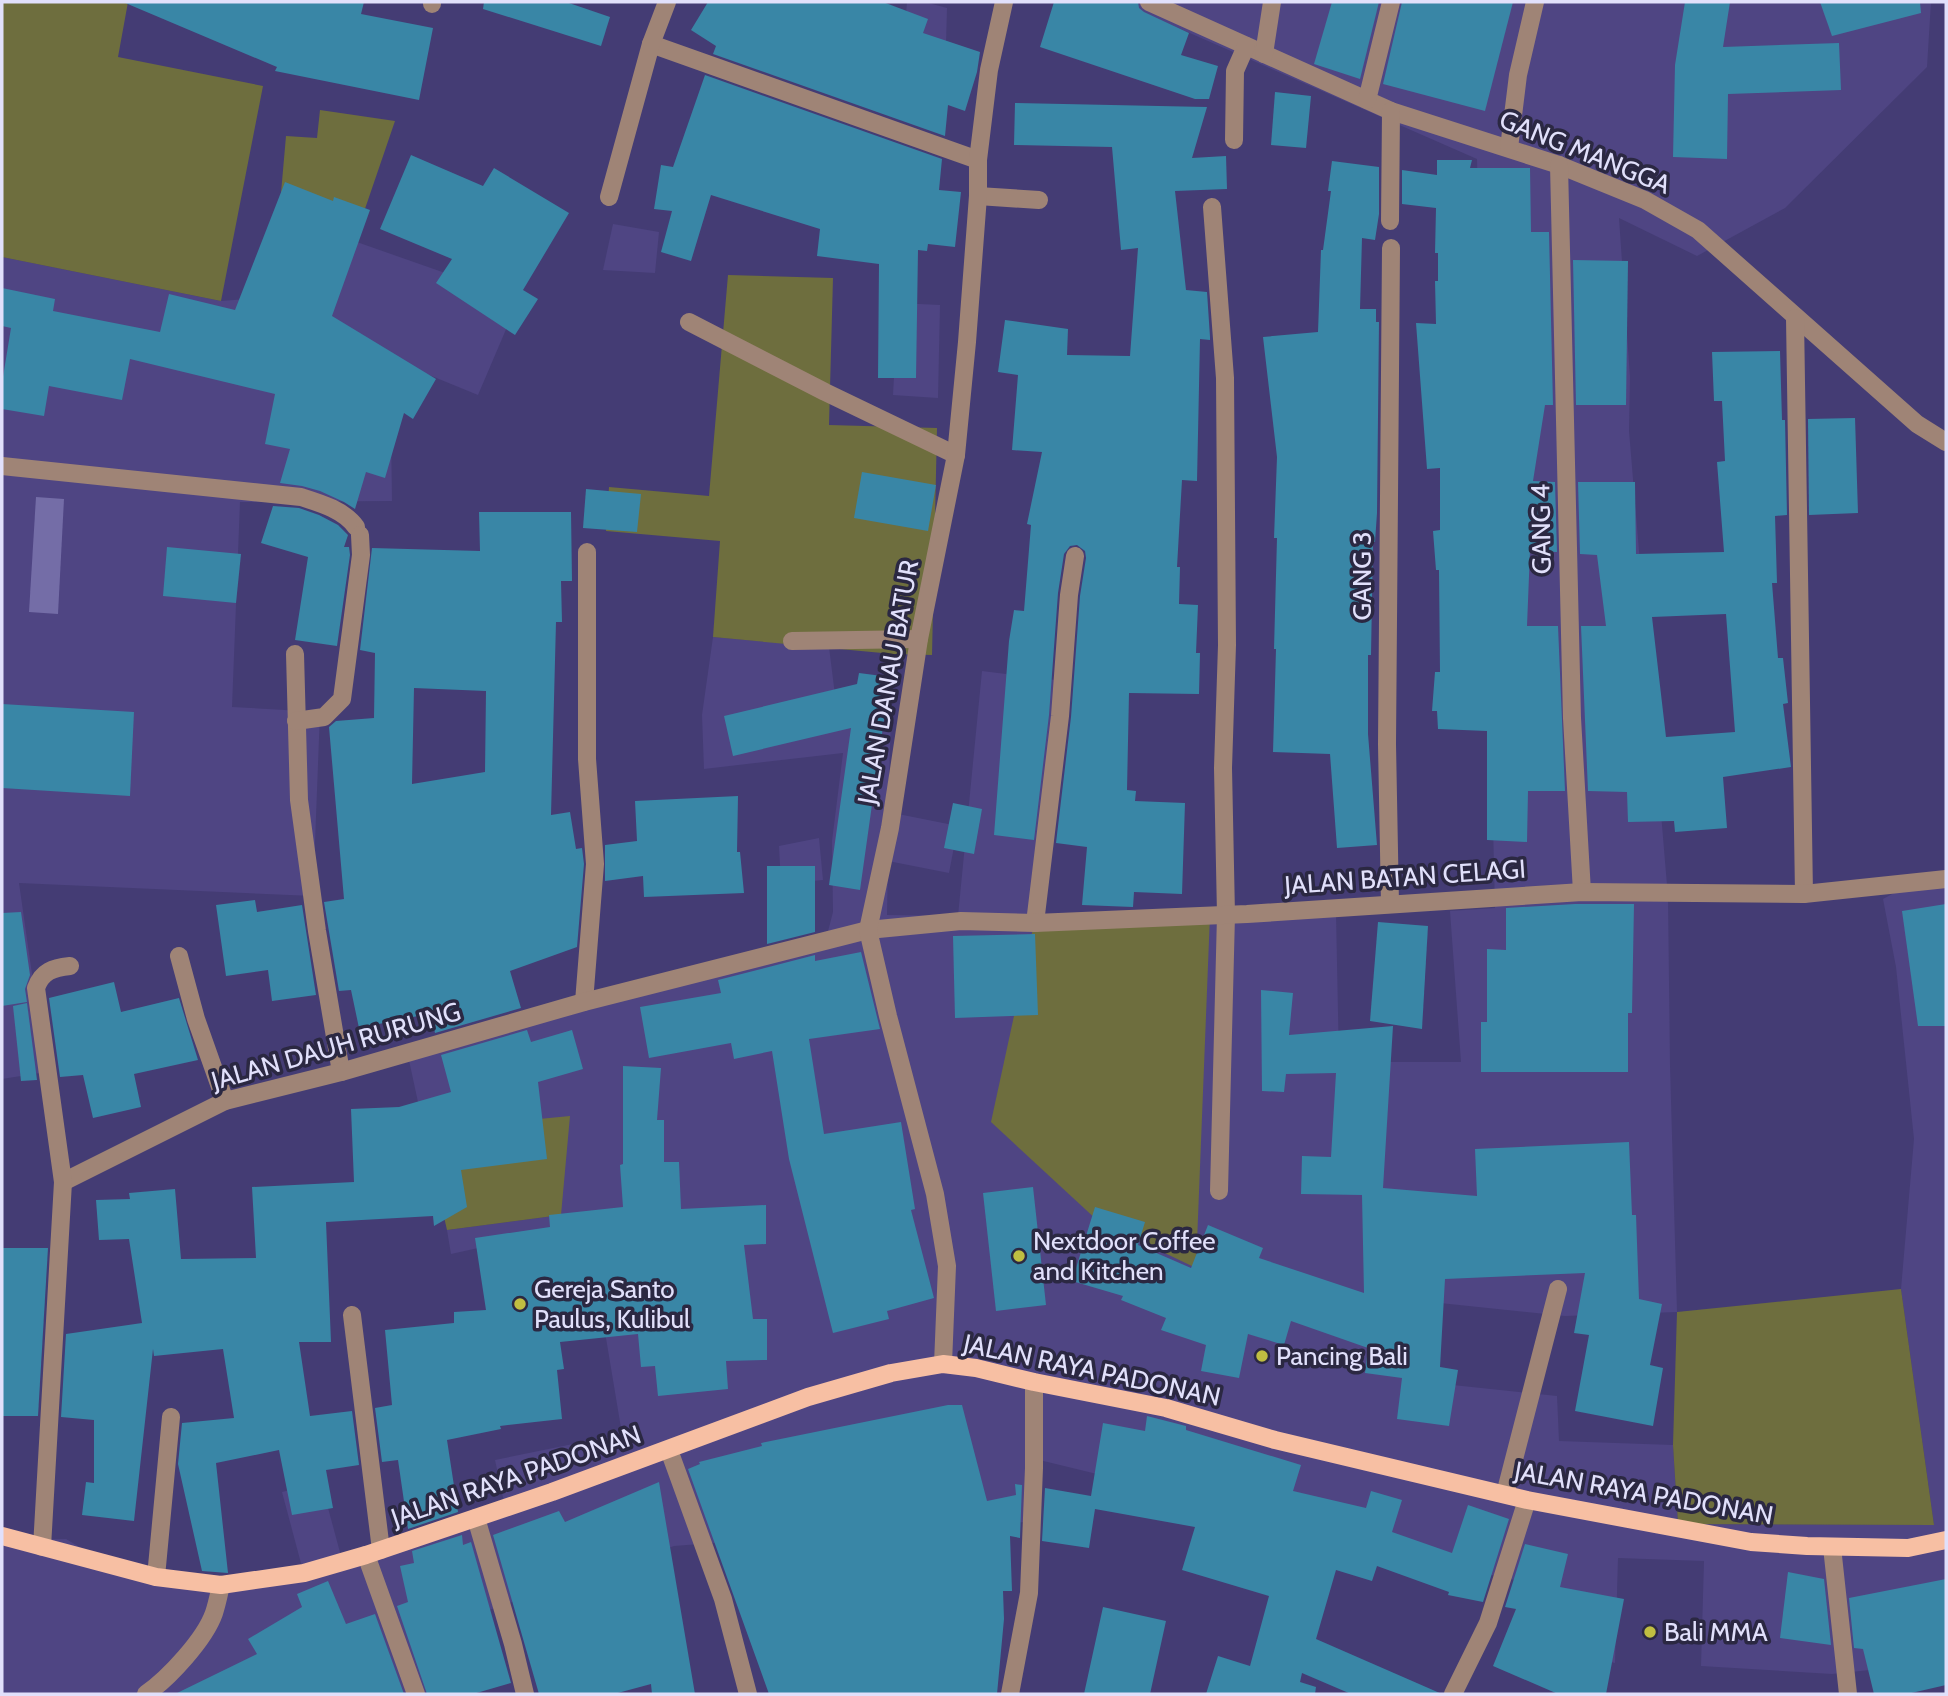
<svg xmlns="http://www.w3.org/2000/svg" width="1948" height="1696" viewBox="0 0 1948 1696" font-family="Cabin,sans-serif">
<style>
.built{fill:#4f4583}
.green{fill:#6e6e3e}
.water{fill:#746da7}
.building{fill:#3986a6;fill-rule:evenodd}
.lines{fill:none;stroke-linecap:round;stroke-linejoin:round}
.minor{stroke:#9f8476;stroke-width:18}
.major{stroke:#f7bfa3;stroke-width:18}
.poi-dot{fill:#c0be41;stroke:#2b2842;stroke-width:2.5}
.labels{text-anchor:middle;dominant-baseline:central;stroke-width:7;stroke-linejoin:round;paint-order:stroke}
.street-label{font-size:26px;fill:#e1e0fb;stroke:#2b2842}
.poi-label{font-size:26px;fill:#e1e0fb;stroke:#2b2842;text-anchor:start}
</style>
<rect width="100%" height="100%" fill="#443c74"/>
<g class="built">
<polygon points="907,2 925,2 947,8 946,44 904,40"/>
<polygon points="1119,2 1931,2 1927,67 1785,208 1697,256 1619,218 1630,377 1629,431 1668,897 1670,1065 1677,1312 1565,1316 1440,1303 1434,1383 1557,1396 1559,1441 1673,1445 1678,1524 1934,1525 1901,1289 1914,1139 1896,967 1883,899 1918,880 1946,876 1946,1623 1942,1625 1946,1637 1946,1662 1832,1674 1701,1666 1704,1561 1618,1558 1615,1663 1577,1655 1574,1593 1284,1529 1171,1492 1027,1457 1027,1522 935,1526 674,1546 443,1626 467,1694 195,1694 193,1688 174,1694 2,1694 2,1540 66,1539 125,1574 275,1578 302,1567 282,1492 321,1482 341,1556 504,1502 495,1460 622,1434 587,1224 451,1254 447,1230 561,1215 424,1130 407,1051 825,943 833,912 832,841 843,753 704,769 702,715 713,637 829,647 837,711 891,715 888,812 958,826 949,873 888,861 887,915 958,916 982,671 1064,681 1035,919 1336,913 1339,1062 1461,1062 1450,911 1495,908 1477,159"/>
<polygon points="613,224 659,232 655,273 603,270"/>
<polygon points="354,241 519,299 478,395 390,359 392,501 240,502 232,707 320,712 313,896 19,883 46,1072 2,1079 2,257 221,301 338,292"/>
<polygon points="898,303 940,305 938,398 893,395"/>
<polygon points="819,838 823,880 781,884 779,846"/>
</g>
<g class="green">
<polygon points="2,2 128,2 118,57 263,86 221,301 2,257"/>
<polygon points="320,110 395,121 354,241 281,193 286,136 317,138"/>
<polygon points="728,275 833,278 829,425 937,428 932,655 893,654 713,637 720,541 606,531 609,487 709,496"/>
<polygon points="1210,915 1196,1268 1098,1221 991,1122 1035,919"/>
<polygon points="570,1116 561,1215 447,1230 424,1130"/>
<polygon points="1901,1289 1934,1525 1678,1524 1673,1445 1677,1312"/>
</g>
<polygon class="water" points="36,497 64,499 58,614 29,612"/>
<g class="building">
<polygon points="123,2 364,2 361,14 433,28 419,100 275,71 277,67"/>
<polygon points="484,2 566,2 610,17 601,46 483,9"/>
<polygon points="708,2 883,2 928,19 923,33 980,52 977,72 965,111 948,105 945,136 713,54 716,46 691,30"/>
<polygon points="1054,2 1138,2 1139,8 1144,12 1189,33 1181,55 1218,66 1209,99 1195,99 1040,47"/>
<polygon points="1332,2 1379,2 1360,79 1314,64"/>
<polygon points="1402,2 1513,2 1485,111 1383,84"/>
<polygon points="1685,2 1730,2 1723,47 1839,43 1841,90 1728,94 1727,159 1673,157 1675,65"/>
<polygon points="1820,2 1920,2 1921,13 1832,36"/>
<polygon points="705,75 942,159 939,190 961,192 955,247 928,244 927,251 918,250 916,378 878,378 879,264 817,256 820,229 711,195 691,261 661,252 672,211 654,209 661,165 673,167"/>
<polygon points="1275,92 1311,96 1306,148 1271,145"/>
<polygon points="1015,103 1207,107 1192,158 1226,156 1227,189 1175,191 1186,290 1207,292 1210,337 1210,340 1200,339 1197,481 1182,480 1177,567 1180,567 1179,604 1198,605 1196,653 1200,653 1199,694 1129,693 1127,790 1136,791 1135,801 1185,803 1182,894 1134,892 1133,907 1082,905 1087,847 1056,843 1071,717 1080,596 1086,558 1085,551 1077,545 1070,546 1064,554 1058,593 1049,715 1034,840 994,835 1009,641 1014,610 1024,611 1031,525 1027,524 1042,452 1012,450 1018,375 998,372 1005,320 1068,329 1067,355 1130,356 1138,248 1121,250 1112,147 1014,145"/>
<polygon points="411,155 483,186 494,168 569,213 523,290 538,299 515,335 436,283 452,259 380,229"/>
<polygon points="1437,160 1472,160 1470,168 1530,168 1531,232 1549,232 1553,405 1545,405 1533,481 1555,482 1557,552 1530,551 1527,626 1558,626 1565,791 1528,791 1527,842 1487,840 1487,731 1438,729 1437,711 1432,711 1435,672 1440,672 1439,570 1436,570 1433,531 1440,530 1440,468 1427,469 1416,323 1436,324 1435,281 1438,281 1438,253 1435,253 1436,208 1402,204 1402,170 1437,175"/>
<polygon points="1332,161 1379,167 1379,214 1375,240 1362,238 1360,309 1376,309 1376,322 1379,322 1377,513 1375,542 1373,542 1371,655 1368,655 1368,734 1377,845 1337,848 1330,754 1273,752 1276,649 1274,649 1277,538 1274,538 1277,457 1263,337 1318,332 1321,250 1323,250 1331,191 1328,191"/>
<polygon points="285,182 333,201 334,197 370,210 332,316 436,379 413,419 404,413 385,478 366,472 355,509 344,502 320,491 302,486 280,483 290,449 265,444 275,394 130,359 122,400 49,386 44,416 2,409 2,383 11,328 2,326 2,288 55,299 53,311 160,332 169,294 235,310"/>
<polygon points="1573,260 1628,261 1626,405 1576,405"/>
<path d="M 1780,351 L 1782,420 L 1785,420 L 1787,515 L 1775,516 L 1777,583 L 1772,583 L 1778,658 L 1783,658 L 1788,703 L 1783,704 L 1791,767 L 1723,777 L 1727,828 L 1675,832 L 1674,821 L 1628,822 L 1627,792 L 1588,791 L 1581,626 L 1606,626 L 1597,555 L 1580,554 L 1578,482 L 1635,482 L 1636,554 L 1724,552 L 1717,462 L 1725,461 L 1722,401 L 1714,401 L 1712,352 ZM 1726,614 L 1735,732 L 1666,737 L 1652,617 Z"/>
<polygon points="1855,418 1858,513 1809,515 1808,419"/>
<polygon points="862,472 936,485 928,531 854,518"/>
<polygon points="586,489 641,494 637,532 583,528"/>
<polygon points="273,506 299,508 319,515 338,525 348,535 344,547 349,547 350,555 337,646 295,640 308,557 261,543"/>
<path d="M 479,512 L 571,512 L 572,581 L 561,581 L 562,622 L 556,622 L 551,815 L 570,812 L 576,849 L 582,848 L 584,864 L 577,947 L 510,971 L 521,1008 L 435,1033 L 432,1020 L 421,1024 L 418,1016 L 359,1028 L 351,990 L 339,991 L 324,902 L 344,899 L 329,727 L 336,721 L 374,718 L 375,653 L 360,650 L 372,548 L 480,551 ZM 414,688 L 486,691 L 485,772 L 412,784 Z"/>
<polygon points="167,547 241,554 236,603 163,596"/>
<polygon points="859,673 890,677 860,890 829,885 851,728 733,756 724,716 857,684"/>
<polygon points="2,704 134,712 130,796 2,788"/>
<polygon points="738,796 737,852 740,852 744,893 644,897 643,876 605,881 605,845 637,841 635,801"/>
<polygon points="953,803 982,809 974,854 944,848"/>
<polygon points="767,866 815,866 815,932 767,944"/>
<polygon points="255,900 257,912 302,905 316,995 272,1001 268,970 226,976 216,905"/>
<polygon points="1575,904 1634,904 1632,1013 1628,1013 1628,1072 1481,1072 1481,1022 1487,1022 1487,949 1506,950 1506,908"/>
<polygon points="1946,904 1946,1026 1918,1026 1902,911"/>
<polygon points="21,912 30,975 25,989 27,1002 2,1006 2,913"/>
<polygon points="1378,922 1428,926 1422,1029 1370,1021"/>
<polygon points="1035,934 1038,1015 955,1018 953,936"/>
<polygon points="861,952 880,1029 809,1039 824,1134 901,1122 915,1209 911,1210 934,1298 887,1311 889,1319 833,1333 789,1159 772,1051 734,1059 731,1043 649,1058 640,1007 721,993 718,980 815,955 815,961"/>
<polygon points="114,982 121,1012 179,998 198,1060 134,1074 141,1107 93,1118 83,1075 60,1077 49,998"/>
<polygon points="1261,990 1293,993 1289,1035 1393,1026 1383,1188 1477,1196 1475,1149 1629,1142 1632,1215 1636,1215 1639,1299 1662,1304 1650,1365 1663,1368 1653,1426 1575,1411 1589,1335 1574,1333 1585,1273 1445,1279 1440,1367 1458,1370 1449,1426 1397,1419 1402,1378 1365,1373 1368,1348 1291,1321 1284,1345 1248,1334 1239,1378 1201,1371 1206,1345 1161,1330 1166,1318 1121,1300 1123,1296 1072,1281 1095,1207 1145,1222 1138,1245 1191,1268 1208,1225 1263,1248 1259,1258 1364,1293 1362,1195 1301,1194 1302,1156 1331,1157 1336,1073 1286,1074 1284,1092 1262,1091"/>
<polygon points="27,1003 37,1080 21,1081 13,1006"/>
<polygon points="527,1030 531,1042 572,1030 583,1069 538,1082 547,1159 461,1170 467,1207 434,1226 433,1216 326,1222 331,1342 299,1342 310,1416 352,1411 359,1465 326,1470 333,1508 292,1515 279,1450 216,1463 228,1573 202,1571 178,1464 182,1423 234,1418 223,1349 154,1356 153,1349 134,1521 82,1515 86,1482 94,1483 94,1420 61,1417 66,1334 142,1323 129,1239 99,1240 96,1200 130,1199 129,1193 175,1189 181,1259 256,1258 252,1187 354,1182 351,1109 399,1107 451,1092 441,1055"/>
<polygon points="623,1066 661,1068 657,1120 664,1120 664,1162 679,1162 681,1209 766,1205 766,1244 744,1245 753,1319 767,1319 767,1360 726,1361 728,1389 658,1396 655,1366 641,1367 638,1334 560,1342 564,1369 557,1370 562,1419 500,1426 501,1429 447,1440 458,1512 408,1529 398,1460 382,1462 375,1408 392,1405 385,1330 454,1323 454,1312 486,1310 475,1238 550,1227 549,1215 623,1207 620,1165 623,1164"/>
<polygon points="1033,1187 1046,1305 996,1311 983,1193"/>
<polygon points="2,1248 48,1248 38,1416 2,1416"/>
<polygon points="948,1405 962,1405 987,1501 1016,1495 1015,1484 1022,1485 1020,1538 1010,1536 1012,1591 1003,1591 1004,1619 997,1694 769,1694 688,1469 700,1464 699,1462 762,1446 761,1443"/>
<polygon points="1147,1416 1186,1426 1186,1430 1301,1465 1293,1491 1366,1508 1371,1491 1402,1500 1392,1532 1452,1553 1468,1505 1509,1519 1483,1602 1448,1595 1449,1592 1377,1566 1372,1581 1336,1570 1316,1639 1442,1694 1351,1694 1302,1673 1300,1682 1316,1687 1315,1694 1206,1694 1218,1656 1250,1666 1269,1596 1182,1570 1195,1527 1095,1509 1089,1548 1042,1541 1045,1488 1091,1496 1103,1423 1145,1431"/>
<polygon points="659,1482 695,1694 652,1694 651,1684 614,1694 539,1694 493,1535 559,1511 565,1522"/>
<polygon points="462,1535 463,1545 471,1542 511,1683 473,1694 427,1694 397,1606 408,1602 400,1566 414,1563 412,1551"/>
<polygon points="1525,1544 1568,1554 1560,1587 1624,1599 1606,1694 1558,1694 1493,1666 1516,1609 1505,1607"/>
<polygon points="1788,1572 1824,1579 1831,1645 1780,1638"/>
<polygon points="1946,1579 1946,1685 1907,1694 1874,1694 1863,1649 1854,1648 1849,1598"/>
<polygon points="328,1581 346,1624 375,1614 404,1694 175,1694 257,1654 248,1639 302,1607 297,1594"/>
<polygon points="1103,1607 1166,1621 1150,1694 1084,1694"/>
</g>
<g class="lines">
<g class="minor">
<polyline points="1149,2 1391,111 1559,165 1645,200 1698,230 1917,424 1946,442"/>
<polyline points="432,4 432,2"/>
<polyline points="651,44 978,160"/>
<polyline points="1264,54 1272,2"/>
<polyline points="1367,100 1391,2"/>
<polyline points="1234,140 1235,71 1246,46"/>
<polyline points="1509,148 1518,75 1535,2"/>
<polyline points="1559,165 1572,718 1582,892"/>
<polyline points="978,196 1039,200"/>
<polyline points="609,197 651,44 667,2"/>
<polyline points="1212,207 1225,378 1227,645 1223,768 1226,915 1219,1191"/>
<polyline points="1390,221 1391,111"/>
<polyline points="1795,318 1804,894"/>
<polyline points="689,322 825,392 956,455"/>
<path d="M 2,466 L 301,497 C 320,503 344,510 356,527"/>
<polyline points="792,641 919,639"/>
<polyline points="295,654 299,800 317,931 341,1072"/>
<polyline points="296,721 324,717 342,699 361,555 360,535"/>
<polyline points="1390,904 1387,744 1391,248"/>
<polyline points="1035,923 1060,716 1069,595 1075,556"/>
<polyline points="179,956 196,1019 225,1101"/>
<polyline points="584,1002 595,864 587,759 587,552"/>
<polyline points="63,1182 225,1101 341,1072 584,1002 868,930 961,921 1035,923 1247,914 1582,892 1804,894 1946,879"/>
<polyline points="352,1315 381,1550"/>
<polyline points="943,1364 947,1266 935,1194 888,1016 868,930 890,828 919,639 956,455 967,342 978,196 978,160 989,70 1004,2"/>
<polyline points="669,1450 723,1599 748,1694"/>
<polyline points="1505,1494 1558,1289"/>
<polyline points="476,1518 513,1644 525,1694"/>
<path d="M 42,1547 L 63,1182 L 36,988 C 42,971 53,968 70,966"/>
<polyline points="1832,1547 1848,1694"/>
<polyline points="366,1555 416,1694"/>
<polyline points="156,1577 171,1417"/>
<path d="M 146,1694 C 169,1678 205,1639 214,1613 C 217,1604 219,1594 221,1585"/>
<polyline points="1010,1694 1029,1593 1034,1468 1034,1382"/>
<polyline points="1453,1694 1488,1623 1527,1500"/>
</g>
<polyline class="major" points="2,1536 156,1577 221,1585 304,1573 366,1555 552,1492 808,1397 891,1373 943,1364 976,1368 1034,1382 1166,1408 1275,1440 1527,1500 1751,1542 1807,1546 1908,1548 1946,1540"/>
</g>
<g class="poi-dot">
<circle cx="1019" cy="1256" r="7"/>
<circle cx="520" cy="1304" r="7"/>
<circle cx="1262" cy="1356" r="7"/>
<circle cx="1650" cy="1632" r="7"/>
</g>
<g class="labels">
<g class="street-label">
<text transform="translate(1585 152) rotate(22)">GANG MANGGA</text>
<text transform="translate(1541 529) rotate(-91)">GANG 4</text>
<text transform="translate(1362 576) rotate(-90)">GANG 3</text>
<text transform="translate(888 682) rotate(-80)">JALAN DANAU BATUR</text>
<text transform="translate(1405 877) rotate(-4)">JALAN BATAN CELAGI</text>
<text transform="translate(336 1046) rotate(-16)">JALAN DAUH RURUNG</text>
<text transform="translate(1092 1370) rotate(12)">JALAN RAYA PADONAN</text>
<text transform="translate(516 1476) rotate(-19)">JALAN RAYA PADONAN</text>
<text transform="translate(1644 1493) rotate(10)">JALAN RAYA PADONAN</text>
</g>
<g class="poi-label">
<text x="1033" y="1241">Nextdoor Coffee<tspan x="1033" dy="30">and Kitchen</tspan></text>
<text x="534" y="1289">Gereja Santo<tspan x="534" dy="30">Paulus, Kulibul</tspan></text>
<text x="1276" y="1356">Pancing Bali</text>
<text x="1664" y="1632">Bali MMA</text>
</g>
</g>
<rect width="1948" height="1696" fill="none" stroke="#e1e0fb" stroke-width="7"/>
</svg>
